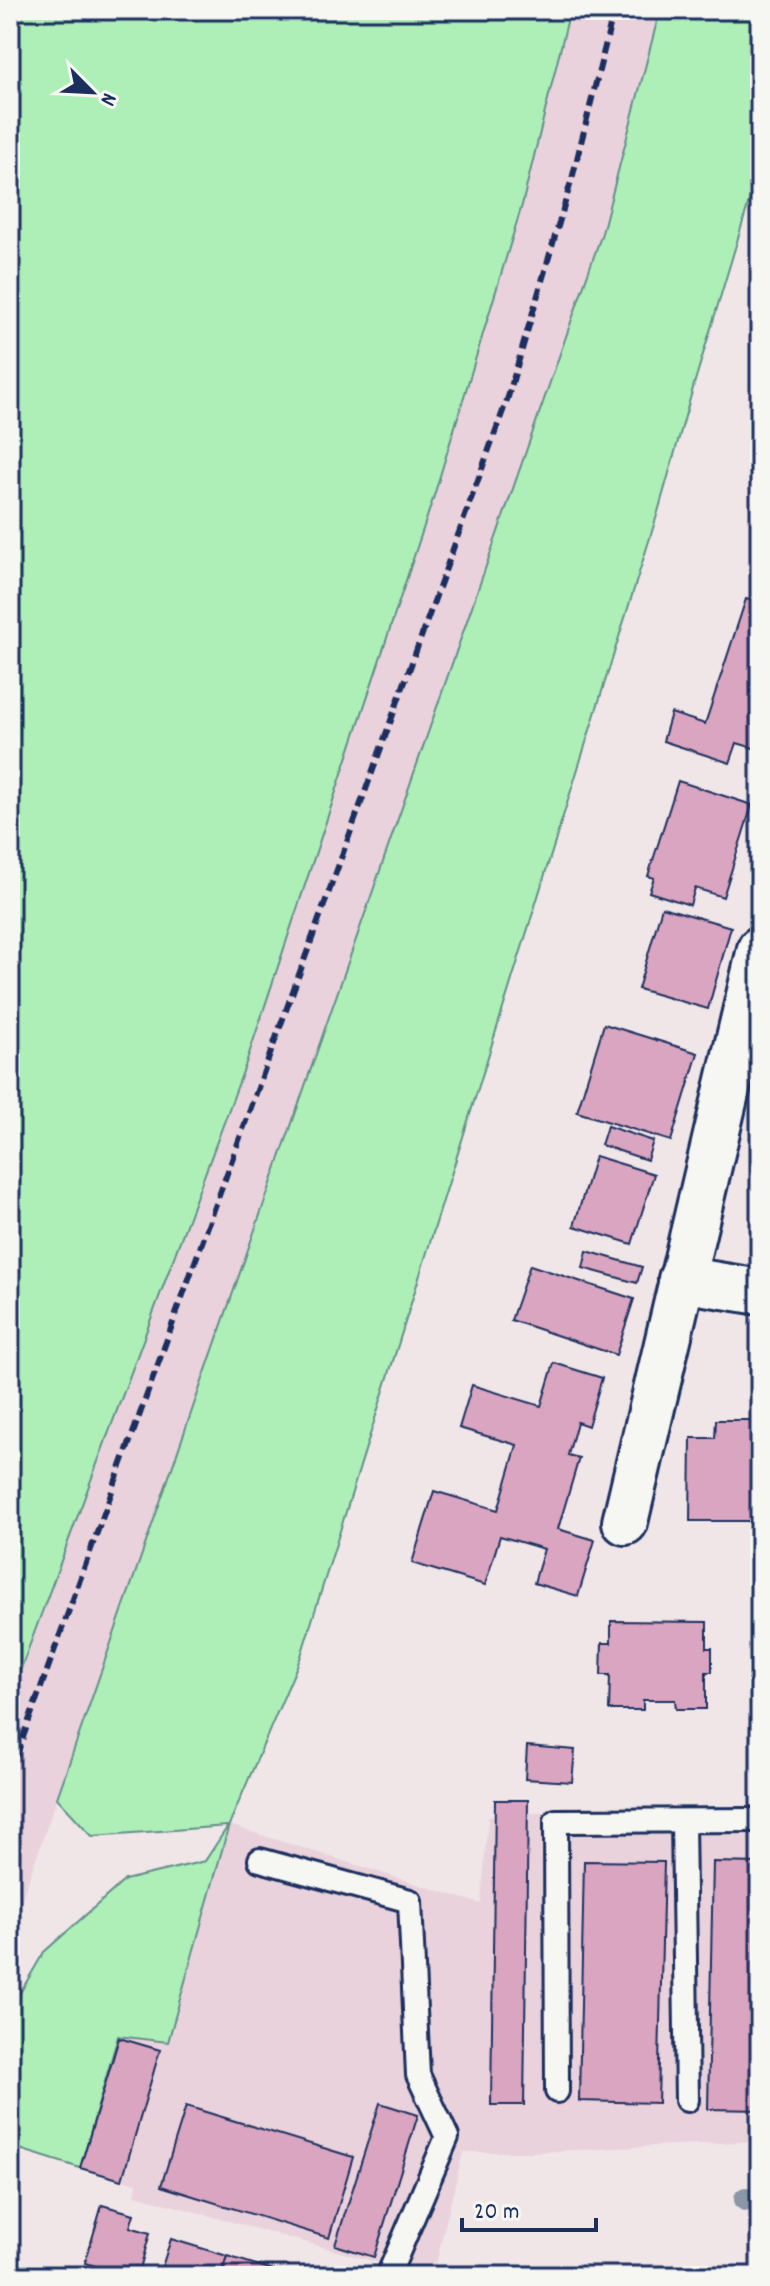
<svg xmlns="http://www.w3.org/2000/svg" width="770" height="2286" viewBox="0 0 770 2286" font-family="Dekko,sans-serif">
<style>
.built{fill:#e9d2dc}
.green{fill:#aeefb8;stroke:#648f8b;stroke-width:2}
.building{fill:#d9a5c0;stroke:#1b2f5e;stroke-width:2}
.lines{fill:none;stroke-linecap:round;stroke-linejoin:round}
.service-casing{stroke:#1b2f5e;stroke-width:28}
.minor-casing{stroke:#1b2f5e;stroke-width:50}
.service{stroke:#f6f6f2;stroke-width:22}
.minor{stroke:#f6f6f2;stroke-width:44}
.rail{stroke:#1b2f5e;stroke-width:6;stroke-dasharray:12 6;stroke-linecap:butt}
.tree{fill:#8b96a6}
</style>
<rect width="100%" height="100%" fill="#f0e6e8"/>
<filter id="ink" filterUnits="userSpaceOnUse"><feTurbulence type="fractalNoise" baseFrequency=".0125" numOctaves="2"/><feDisplacementMap in="SourceGraphic" scale="16" xChannelSelector="R" yChannelSelector="G"/><feConvolveMatrix kernelMatrix="1 2 1 2 8 2 1 2 1" color-interpolation-filters="sRGB"/></filter>
<g filter="url(#ink)">
<g class="built">
<polygon points="570,10 660,10 602,233 10,1933 10,1698 245,1066 433,499 522,205"/>
<polygon points="760,1812 760,2141 536,2152 463,2152 433,2276 426,2276 135,2195 137,2183 80,2168 118,2036 168,2042 229,1825 481,1904 488,1817 514,1813"/>
</g>
<g class="green">
<polygon points="10,10 570,10 522,205 433,499 245,1066 10,1698"/>
<polygon points="660,10 760,10 760,165 695,381 658,512 300,1659 229,1825 168,2042 118,2036 80,2168 10,2146 10,2010 44,1952 125,1880 205,1861 228,1826 92,1836 57,1798 602,233"/>
</g>
<g class="building">
<polygon points="746,599 760,603 760,750 737,743 730,763 663,741 671,713 705,724"/>
<polygon points="678,781 752,805 723,897 695,888 690,905 649,892 654,878 648,876"/>
<polygon points="662,907 731,927 708,1009 638,989"/>
<polygon points="604,1024 698,1053 671,1141 577,1112"/>
<polygon points="607,1126 653,1141 647,1160 601,1145"/>
<polygon points="595,1156 654,1174 632,1244 574,1226"/>
<polygon points="587,1251 642,1267 637,1283 583,1268"/>
<polygon points="530,1265 634,1299 616,1355 511,1320"/>
<polygon points="554,1363 602,1378 588,1426 577,1422 568,1455 579,1458 558,1529 595,1540 578,1596 534,1583 544,1549 500,1536 485,1585 412,1563 434,1491 498,1510 517,1445 459,1428 472,1385 541,1406"/>
<polygon points="716,1420 760,1420 760,1521 690,1521 691,1438 715,1438"/>
<polygon points="611,1621 707,1622 707,1648 712,1648 712,1672 706,1672 706,1709 676,1709 675,1700 643,1700 643,1710 609,1710 610,1675 601,1675 602,1643 611,1643"/>
<polygon points="527,1746 575,1750 572,1782 525,1779"/>
<polygon points="495,1800 528,1800 524,2105 491,2105"/>
<polygon points="584,1861 664,1862 658,2103 579,2101"/>
<polygon points="713,1862 760,1863 760,2110 708,2109"/>
<polygon points="119,2038 160,2050 122,2180 80,2168"/>
<polygon points="380,2103 418,2115 374,2257 335,2245"/>
<polygon points="186,2106 353,2157 329,2238 161,2186"/>
<polygon points="102,2205 134,2214 130,2227 150,2233 138,2276 130,2276 85,2263"/>
<polygon points="171,2239 227,2256 221,2276 159,2276"/>
<polygon points="227,2256 280,2272 279,2276 221,2276"/>
</g>
<g class="lines">
<g class="service-casing">
<g id="service">
<polyline points="683,1821 687,2100"/>
<polyline points="260,1860 410,1901 418,2075 447,2137 388,2276"/>
<polyline points="557,2091 556,1821 760,1820"/>
</g>
</g>
<g class="minor-casing">
<g id="minor">
<polyline points="681,1279 760,1292"/>
<polyline points="625,1522 760,949"/>
</g>
</g>
<use href="#service" class="service"/>
<use href="#minor" class="minor"/>
<polyline class="rail" points="10,1773 508,397 573,175 614,10"/>
</g>
<circle class="tree" cx="746" cy="2199" r="12"/>
</g>
<rect width="770" height="2286" fill="none" stroke="#f6f6f2" stroke-width="40"/>
<rect x="20" y="20" width="730" height="2246" fill="none" stroke="#1b2f5e" stroke-width="3" filter="url(#ink)"/>
<g transform="translate(92 92) rotate(114)" stroke="#f6f6f2" stroke-width="6" paint-order="stroke">
<path d="M0-6L14 30L0 20L-14 30Z" fill="#1b2f5e"/>
<text y="-12" font-size="22" font-weight="bold" text-anchor="middle" fill="#1b2f5e">N</text>
</g>
<path d="M462 2218v12h134v-12" fill="none" stroke="#1b2f5e" stroke-width="4"/>
<text x="474" y="2218" font-size="24" fill="#1b2f5e" stroke="#f6f6f2" stroke-width="6" paint-order="stroke">20 m</text>
</svg>
